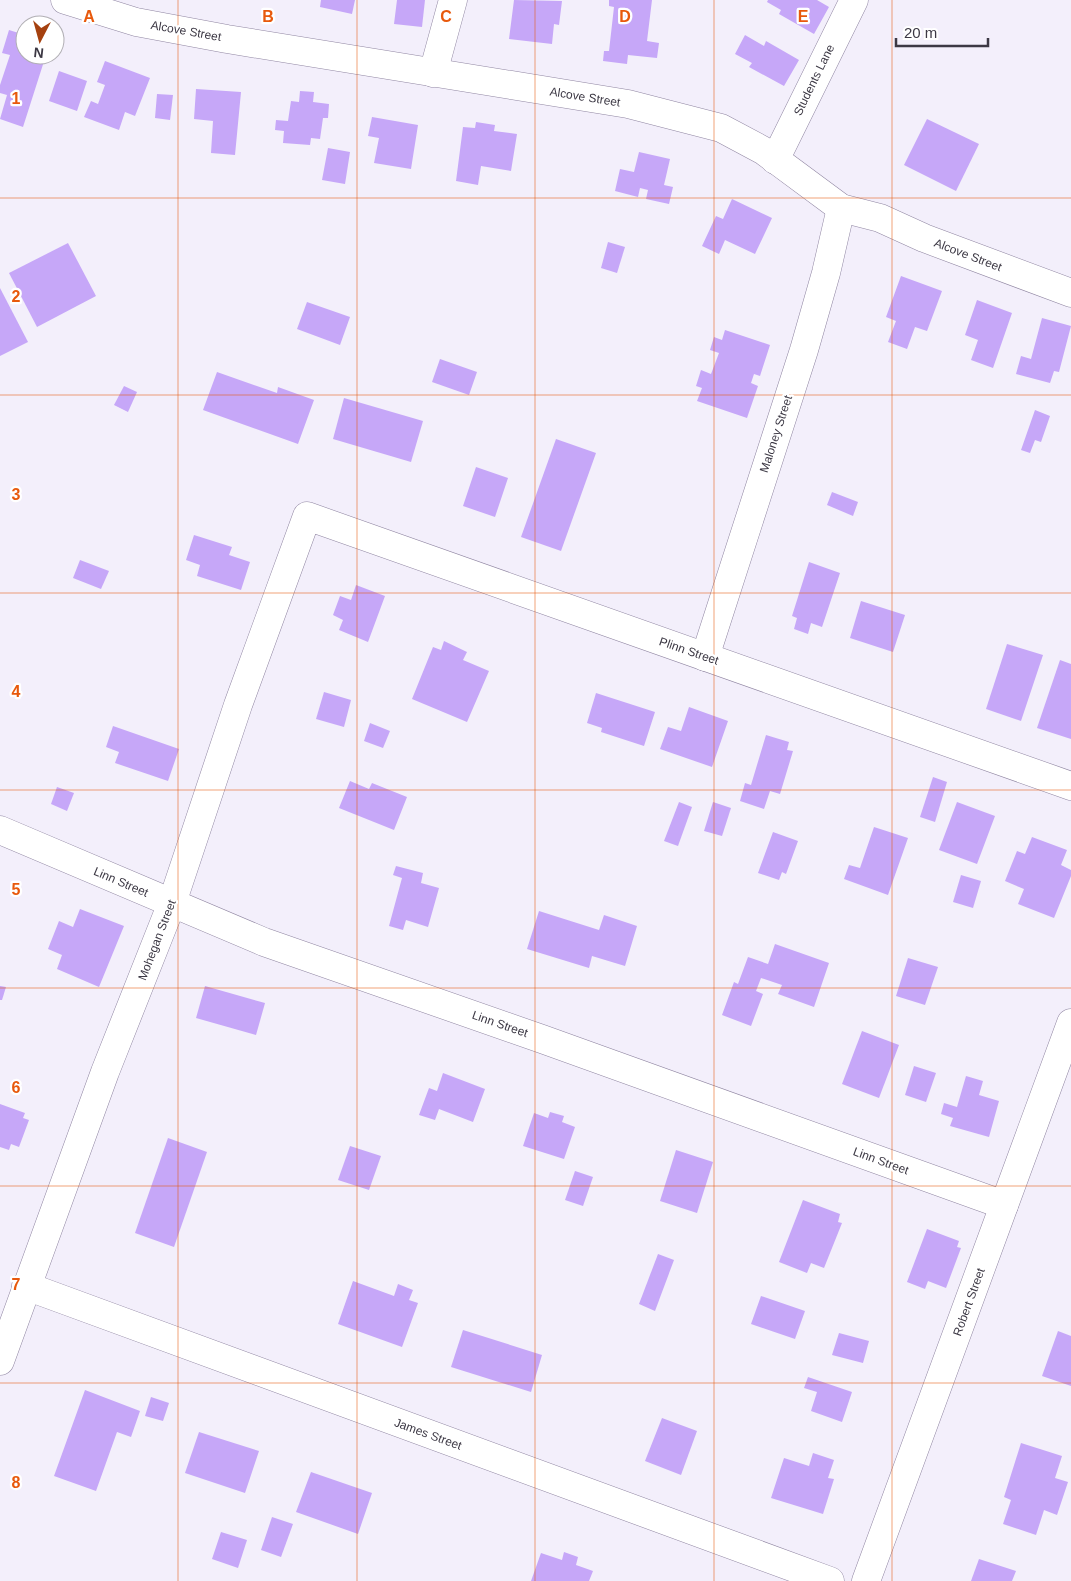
<svg xmlns="http://www.w3.org/2000/svg" width="1071" height="1581" viewBox="0 0 1071 1581" font-family="Helvetica,sans-serif">
<style>
.building{fill:#c6a7f8}
.lines{fill:none;stroke-linecap:round;stroke-linejoin:round}
.minor-casing{stroke:#9086a2;stroke-width:29}
.minor{stroke:#fff;stroke-width:28}
.grid{fill:none;stroke:#e8590c;stroke-width:1;stroke-opacity:0.55}
.labels{text-anchor:middle;dominant-baseline:central;stroke-width:4.5;stroke-linejoin:round;paint-order:stroke}
.street-label{font-size:12px;fill:#3c3844;stroke:#fff}
.grid-label{font-size:16px;text-anchor:middle;font-weight:bold;fill:#e8590c;stroke:#fff;stroke-width:4.5;stroke-linejoin:round;paint-order:stroke}
</style>
<rect width="100%" height="100%" fill="#f3effb"/>
<g class="building">
<polygon points="321,0 355,0 352,14 320,7"/>
<polygon points="397,0 425,0 422,27 394,24"/>
<polygon points="514,0 562,1 559,25 554,24 552,44 509,39"/>
<polygon points="609,0 652,0 647,41 659,43 657,58 628,55 627,64 603,61 604,51 609,51 614,7 609,6"/>
<polygon points="768,0 817,0 829,7 814,34 779,14 781,10 767,2"/>
<polygon points="9,30 25,35 25,55 46,55 23,127 0,119 7,95 0,93 0,85 10,55 2,53"/>
<polygon points="745,35 764,46 766,41 799,60 784,86 749,67 752,63 735,54"/>
<polygon points="105,61 150,78 135,116 125,112 119,130 84,117 91,101 98,104 105,85 97,82"/>
<polygon points="59,71 87,81 77,111 49,101"/>
<polygon points="196,89 241,92 235,155 211,153 213,121 194,119"/>
<polygon points="300,91 314,92 313,102 329,104 328,118 323,118 320,139 311,138 310,145 283,143 284,131 275,130 276,120 288,121 291,101 299,102"/>
<polygon points="157,94 173,95 170,120 155,118"/>
<polygon points="372,117 418,125 411,169 374,163 379,138 368,136"/>
<polygon points="927,119 979,144 956,191 904,165"/>
<polygon points="476,122 495,125 494,131 517,134 511,171 481,166 478,185 456,181 463,127 475,128"/>
<polygon points="328,148 350,152 345,184 322,180"/>
<polygon points="639,152 670,159 664,185 673,187 669,204 646,199 648,190 640,188 638,197 615,191 620,169 634,172"/>
<polygon points="732,199 772,218 755,254 725,240 719,254 702,246 716,216 723,219"/>
<polygon points="608,242 625,247 617,273 601,268"/>
<polygon points="68,243 96,296 37,327 9,273"/>
<polygon points="901,276 942,291 927,331 915,327 907,349 888,342 896,321 886,317"/>
<polygon points="0,288 28,342 0,356"/>
<polygon points="977,300 1012,313 993,368 971,360 978,340 965,335"/>
<polygon points="307,302 350,317 340,345 297,329"/>
<polygon points="1042,318 1071,326 1059,372 1054,371 1050,383 1016,374 1021,356 1031,359"/>
<polygon points="725,330 770,345 760,376 754,374 751,383 758,386 747,418 697,401 702,388 696,386 701,370 711,374 719,353 710,350 714,337 722,340"/>
<polygon points="440,359 477,372 469,395 432,382"/>
<polygon points="217,372 277,393 278,387 314,400 298,444 203,410"/>
<polygon points="124,386 137,392 128,412 114,405"/>
<polygon points="344,398 423,421 411,462 333,439"/>
<polygon points="1035,410 1050,416 1041,442 1035,440 1030,453 1021,450"/>
<polygon points="556,439 596,453 561,551 521,537"/>
<polygon points="476,467 508,478 495,517 463,506"/>
<polygon points="832,492 858,502 853,516 827,505"/>
<polygon points="194,535 232,547 229,555 250,562 241,590 197,576 200,565 186,560"/>
<polygon points="80,560 109,571 101,589 73,578"/>
<polygon points="809,562 840,573 822,627 811,623 808,634 794,629 797,618 792,616"/>
<polygon points="356,585 385,596 368,642 339,630 343,620 333,615 340,596 351,600"/>
<polygon points="861,601 905,615 893,652 850,638"/>
<polygon points="444,641 467,652 463,660 489,671 467,722 412,699 433,647 441,650"/>
<polygon points="1007,644 1043,655 1021,721 986,709"/>
<polygon points="1060,660 1071,664 1071,739 1037,728"/>
<polygon points="324,692 351,700 344,727 316,719"/>
<polygon points="596,693 655,712 644,746 601,732 602,728 587,723"/>
<polygon points="689,707 728,721 712,767 660,749 668,727 681,731"/>
<polygon points="370,723 390,731 383,748 364,741"/>
<polygon points="113,726 179,749 168,781 115,763 119,752 106,747"/>
<polygon points="766,735 789,742 787,750 793,751 780,794 770,791 764,809 740,801 745,783 751,785"/>
<polygon points="933,777 947,782 935,822 920,817"/>
<polygon points="350,781 369,789 372,783 407,797 394,830 339,808"/>
<polygon points="57,787 74,793 67,811 51,804"/>
<polygon points="679,802 692,807 678,846 664,841"/>
<polygon points="713,802 731,808 722,836 704,831"/>
<polygon points="957,802 995,816 977,864 939,850"/>
<polygon points="874,827 908,838 888,895 844,879 849,865 860,868"/>
<polygon points="773,832 798,841 786,874 782,872 779,880 758,873"/>
<polygon points="1032,837 1067,850 1061,865 1071,870 1071,876 1054,918 1018,904 1024,889 1005,881 1017,851 1025,854"/>
<polygon points="396,866 423,873 421,883 439,888 428,927 406,920 403,930 389,926 402,878 393,875"/>
<polygon points="961,875 981,881 973,908 953,902"/>
<polygon points="80,909 124,926 99,987 57,969 62,955 48,949 59,921 73,927"/>
<polygon points="539,911 599,930 604,915 637,926 625,966 592,956 589,968 527,949"/>
<polygon points="775,944 829,963 814,1007 778,994 782,985 761,978 756,991 763,994 751,1026 722,1015 734,982 738,984 748,957 768,964"/>
<polygon points="908,958 938,967 925,1005 896,996"/>
<polygon points="0,986 6,987 2,1000 0,1000"/>
<polygon points="205,986 265,1003 256,1035 196,1018"/>
<polygon points="862,1031 899,1045 879,1098 842,1084"/>
<polygon points="914,1066 936,1073 926,1102 905,1095"/>
<polygon points="443,1073 485,1089 473,1122 439,1109 435,1120 419,1115 429,1088 437,1091"/>
<polygon points="966,1076 983,1081 979,1095 999,1101 989,1137 950,1126 953,1118 941,1114 944,1103 957,1107"/>
<polygon points="0,1104 25,1113 23,1118 29,1120 19,1147 11,1144 9,1150 0,1147"/>
<polygon points="550,1112 564,1116 562,1122 575,1127 564,1159 523,1146 534,1113 548,1118"/>
<polygon points="168,1138 207,1152 174,1247 135,1233"/>
<polygon points="350,1146 381,1156 369,1190 338,1180"/>
<polygon points="676,1150 713,1162 697,1213 660,1201"/>
<polygon points="575,1171 593,1177 583,1206 565,1200"/>
<polygon points="803,1200 840,1214 838,1222 842,1223 824,1268 811,1263 807,1273 779,1262"/>
<polygon points="927,1229 959,1241 957,1247 961,1248 946,1288 928,1281 925,1289 907,1282"/>
<polygon points="658,1254 674,1260 655,1311 639,1304"/>
<polygon points="353,1281 394,1296 398,1284 413,1290 409,1300 418,1303 402,1347 338,1324"/>
<polygon points="761,1296 805,1311 795,1339 751,1324"/>
<polygon points="463,1330 542,1355 531,1392 451,1367"/>
<polygon points="1058,1331 1071,1336 1071,1386 1042,1376"/>
<polygon points="839,1333 869,1341 863,1363 832,1355"/>
<polygon points="808,1377 852,1392 842,1422 811,1411 817,1392 804,1388"/>
<polygon points="85,1390 140,1411 131,1437 117,1432 96,1491 54,1476"/>
<polygon points="151,1397 169,1403 163,1421 145,1416"/>
<polygon points="662,1418 697,1431 681,1475 645,1461"/>
<polygon points="199,1432 259,1451 245,1493 185,1473"/>
<polygon points="1021,1443 1062,1456 1055,1478 1068,1482 1057,1515 1044,1510 1036,1535 1003,1524 1011,1500 1004,1497"/>
<polygon points="813,1453 834,1460 828,1478 834,1479 823,1514 771,1498 784,1458 809,1466"/>
<polygon points="311,1472 372,1493 358,1534 296,1512"/>
<polygon points="272,1517 293,1524 281,1557 261,1550"/>
<polygon points="221,1532 247,1540 238,1568 212,1559"/>
<polygon points="564,1552 578,1557 576,1565 593,1571 589,1581 531,1581 541,1553 562,1560"/>
<polygon points="979,1559 1016,1571 1012,1581 971,1581"/>
</g>
<g class="lines">
<g class="minor-casing">
<g id="minor">
<polyline points="65,0 136,22 227,39 628,104 721,128 764,151 841,208 880,218 924,238 1071,293"/>
<polyline points="433,73 453,0"/>
<polyline points="775,160 854,0"/>
<polyline points="705,657 804,350 826,273 841,208"/>
<polyline points="0,830 264,942 542,1039 1004,1205"/>
<polyline points="26,1286 830,1581"/>
<polyline points="0,1361 105,1072 172,903 238,705 307,516 1071,786"/>
<polyline points="866,1581 1071,1023"/>
</g>
</g>
<use href="#minor" class="minor"/>
</g>
<path class="grid" d="M 178,0 L 178,1581M 357,0 L 357,1581M 535,0 L 535,1581M 714,0 L 714,1581M 892,0 L 892,1581M 0,198 L 1071,198M 0,395 L 1071,395M 0,593 L 1071,593M 0,790 L 1071,790M 0,988 L 1071,988M 0,1186 L 1071,1186M 0,1383 L 1071,1383"/>
<g class="labels">
<g class="street-label">
<text transform="translate(186 31) rotate(10)">Alcove Street</text>
<text transform="translate(814 80) rotate(-64)">Students Lane</text>
<text transform="translate(585 97) rotate(9)">Alcove Street</text>
<text transform="translate(968 255) rotate(21)">Alcove Street</text>
<text transform="translate(776 434) rotate(-72)">Maloney Street</text>
<text transform="translate(689 651) rotate(19)">Plinn Street</text>
<text transform="translate(121 882) rotate(23)">Linn Street</text>
<text transform="translate(157 940) rotate(-69)">Mohegan Street</text>
<text transform="translate(500 1024) rotate(19)">Linn Street</text>
<text transform="translate(881 1161) rotate(20)">Linn Street</text>
<text transform="translate(969 1302) rotate(-70)">Robert Street</text>
<text transform="translate(428 1434) rotate(20)">James Street</text>
</g>
</g>
<g class="grid-label">
<text x="89" y="22">A</text>
<text x="268" y="22">B</text>
<text x="446" y="22">C</text>
<text x="625" y="22">D</text>
<text x="803" y="22">E</text>
<text x="16" y="104">1</text>
<text x="16" y="302">2</text>
<text x="16" y="500">3</text>
<text x="16" y="697">4</text>
<text x="16" y="895">5</text>
<text x="16" y="1093">6</text>
<text x="16" y="1290">7</text>
<text x="16" y="1488">8</text>
</g>
<g transform="translate(40 40) rotate(186)"><circle r="24" fill="#ffffff" stroke="#b1afb4"/>
<path d="M0-4L9 19L0 12L-9 19Z" fill="#a5410f"/>
<text y="-8" font-size="14" font-weight="bold" text-anchor="middle" fill="#3c3844">N</text>
</g>
<path d="M896 38v8h92v-8" fill="none" stroke="#3c3844" stroke-width="2.5"/>
<text x="904" y="38" font-size="15" fill="#3c3844" stroke="#ffffff" stroke-width="4" paint-order="stroke">20 m</text>
</svg>
